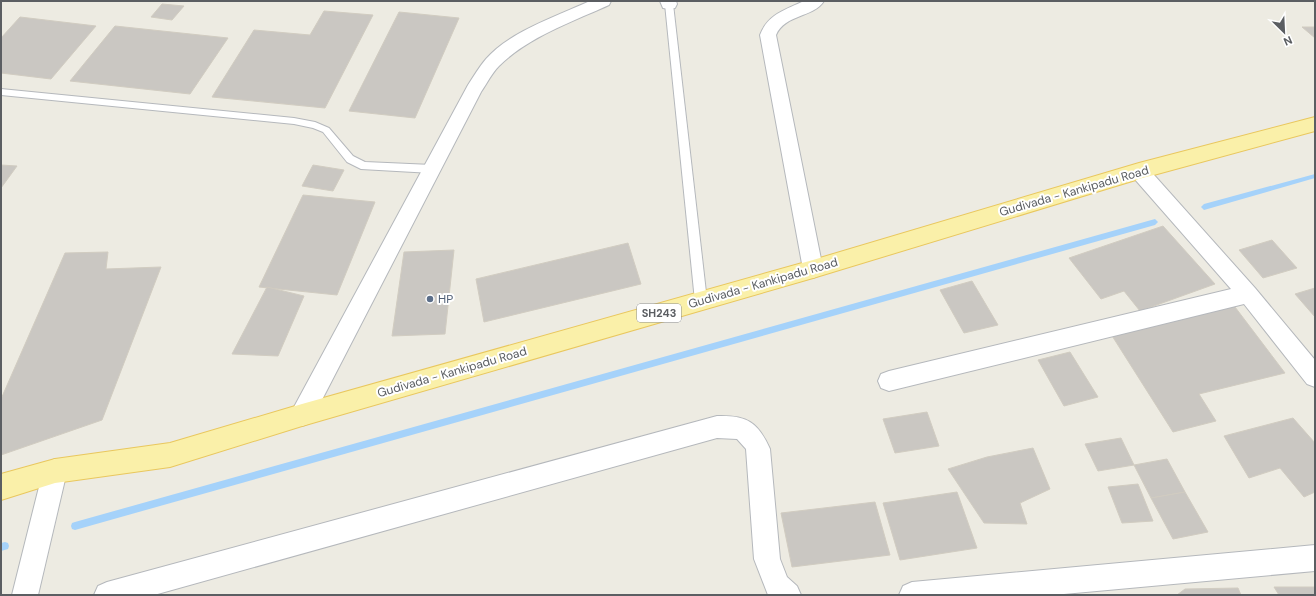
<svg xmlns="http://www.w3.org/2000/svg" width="1316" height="596" viewBox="0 0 1316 596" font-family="'DM Sans',sans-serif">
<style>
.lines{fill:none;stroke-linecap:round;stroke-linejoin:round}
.stream{fill:#a5d2fa;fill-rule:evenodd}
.building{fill:#cac7c2;stroke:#d1ccc1}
.service-casing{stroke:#b5b8bc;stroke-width:2}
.minor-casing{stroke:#b5b8bc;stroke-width:2}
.primary-casing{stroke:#e9c75e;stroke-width:2}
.service{fill:#fff;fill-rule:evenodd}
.minor{fill:#fff;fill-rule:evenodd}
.primary{fill:#faf0a9;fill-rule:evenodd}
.service-dot{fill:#5c6f8a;stroke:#fff;stroke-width:1.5}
.labels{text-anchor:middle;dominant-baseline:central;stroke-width:4;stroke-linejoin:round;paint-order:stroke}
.shield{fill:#fff;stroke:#8c8e91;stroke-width:1}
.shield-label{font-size:11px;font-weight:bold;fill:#5b5e62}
.street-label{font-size:12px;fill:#5b5e62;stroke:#fff}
.service-label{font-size:12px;fill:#4e5e75;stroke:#fff;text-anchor:start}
</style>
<rect width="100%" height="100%" fill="#edebe2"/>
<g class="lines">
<g class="stream">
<polygon points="1315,174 1315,178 1204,210 1201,207 1204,204"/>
<polygon points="1155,219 1158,222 1155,225 75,530 72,529 71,526 72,523 75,522"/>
<polygon points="5,542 8,543 9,546 8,549 1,551 1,543"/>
</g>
</g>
<g class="building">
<polygon points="162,4 184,6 172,20 151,17"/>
<polygon points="324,11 373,15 325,108 212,97 254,30 310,35"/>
<polygon points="399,12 459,18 415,118 349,111"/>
<polygon points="20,17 96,26 51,79 1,73 1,38"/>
<polygon points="115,26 228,38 190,94 70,81"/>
<polygon points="1302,27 1315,27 1315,38"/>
<polygon points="1,165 17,166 1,188"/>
<polygon points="313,165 344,170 333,191 302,186"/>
<polygon points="303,195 375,202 337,295 259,287"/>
<polygon points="1163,226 1215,284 1140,311 1124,291 1101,299 1069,258"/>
<polygon points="1272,240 1297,268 1263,278 1239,250"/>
<polygon points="628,243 641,284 484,322 476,279"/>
<polygon points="454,250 445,334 392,336 404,252"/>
<polygon points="108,252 106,269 161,267 102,420 1,455 1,399 65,253"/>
<polygon points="972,281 998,325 964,333 940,290"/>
<polygon points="267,287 304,296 278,356 232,354"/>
<polygon points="1315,288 1315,317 1295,294"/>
<polygon points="1232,303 1285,373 1199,394 1216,421 1173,432 1109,331"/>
<polygon points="1070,352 1098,397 1064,406 1038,360"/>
<polygon points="927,412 939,446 895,453 883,419"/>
<polygon points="1293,418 1315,443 1315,492 1304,497 1280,468 1249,478 1224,436"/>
<polygon points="1121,438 1134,465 1098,471 1085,444"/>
<polygon points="1033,448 1050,489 1020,503 1027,524 984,523 948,469 987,457"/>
<polygon points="1167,459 1185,492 1151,498 1134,465"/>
<polygon points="1138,484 1153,521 1122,523 1108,487"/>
<polygon points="957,492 977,548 900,560 883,503"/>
<polygon points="1185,492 1208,532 1173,539 1151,498"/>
<polygon points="875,502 890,555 792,567 781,513"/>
<polygon points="1274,587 1315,587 1315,595 1279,595"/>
<polygon points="1238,588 1241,595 1177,595 1185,589"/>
</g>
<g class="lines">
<g class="service-casing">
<g id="service">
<polygon points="669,1 673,4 707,301 705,304 701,306 697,304 695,301 665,4"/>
<polygon points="1,89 294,118 315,122 329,128 353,156 365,162 432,165 437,169 432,173 361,169 347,162 323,132 313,128 294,124 1,95"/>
</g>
</g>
<g class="minor-casing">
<g id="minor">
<path d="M 590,1 L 611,1 L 609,5 C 572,22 528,37 499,66 C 492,73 487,83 481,92 L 310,423 L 302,426 L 294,423 L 290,415 L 294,407 L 468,85 C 474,76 479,67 486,59 C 509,32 557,16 590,1 Z"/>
<polygon points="660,1 676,1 677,4 675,8 669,9 663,8"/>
<path d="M 804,1 L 824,1 C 813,18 785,14 776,35 L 823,269 L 820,275 L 813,278 L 806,275 L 803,269 L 760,35 C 768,14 785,10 804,1 Z"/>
<polygon points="1139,164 1146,166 1255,288 1315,360 1315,387 1307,384 1244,304 889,391 881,388 878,381 881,374 889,371 1231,289 1132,176 1130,171 1132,166"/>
<path d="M 717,416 C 747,415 758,422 770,449 L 780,559 L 787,577 L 797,586 L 801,595 L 768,595 L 754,559 L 746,449 L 737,439 L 717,438 L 154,595 L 94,595 L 98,586 L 107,582 Z"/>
<polygon points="55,459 63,463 67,471 38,595 12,595 43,471 47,463"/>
<polygon points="1315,545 1315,571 1053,595 899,595 903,586 912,582"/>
</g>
</g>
<g class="primary-casing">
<polygon id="primary" points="1315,117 1315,131 1139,179 813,278 302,426 170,467 55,483 1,500 1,474 55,459 170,443 302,404 813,260 1139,163"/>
</g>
<use href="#service" class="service"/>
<use href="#minor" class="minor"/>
<use href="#primary" class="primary"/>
</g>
<circle class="service-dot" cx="430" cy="299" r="4"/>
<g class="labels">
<rect class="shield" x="637" y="304" width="44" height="18" rx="3"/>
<g class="shield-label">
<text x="659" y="313">SH243</text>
</g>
<g class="street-label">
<text transform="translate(1074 191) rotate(-16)">Gudivada - Kankipadu Road</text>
<text transform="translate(763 283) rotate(-16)">Gudivada - Kankipadu Road</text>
<text transform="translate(452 372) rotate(-16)">Gudivada - Kankipadu Road</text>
</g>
<g class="service-label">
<text x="438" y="299">HP</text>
</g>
</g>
<rect width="1316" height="596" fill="none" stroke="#5b5e62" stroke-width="4"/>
<g transform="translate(1284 32) rotate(156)" stroke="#ffffff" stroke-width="3" paint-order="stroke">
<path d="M0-3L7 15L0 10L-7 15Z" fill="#5b5e62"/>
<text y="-6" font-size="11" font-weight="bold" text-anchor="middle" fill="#5b5e62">N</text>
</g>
</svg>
